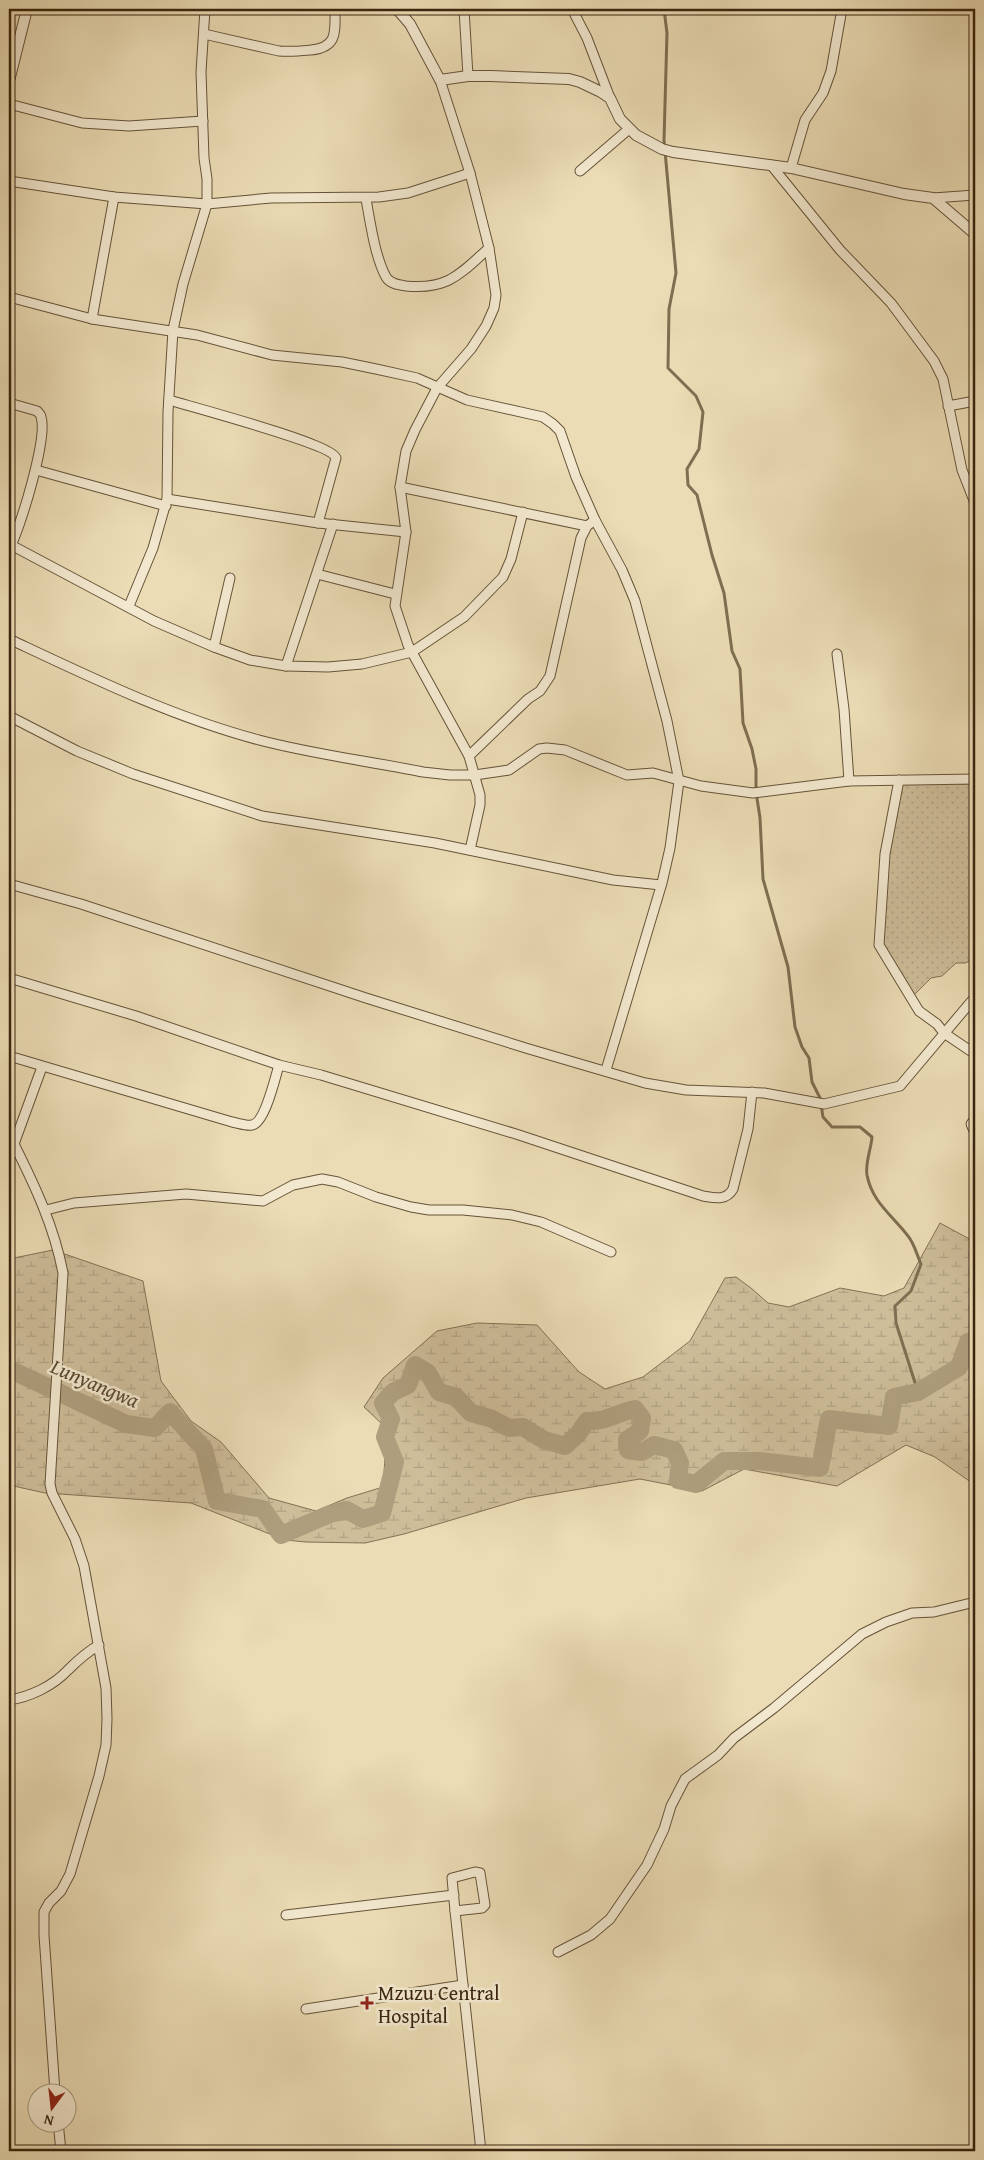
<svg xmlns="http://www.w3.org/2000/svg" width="984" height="2160" viewBox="0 0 984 2160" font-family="'Gentium Book Plus',serif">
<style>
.wetland{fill:url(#wetland-marsh);stroke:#837154}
.park{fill:url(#park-dots);stroke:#837154}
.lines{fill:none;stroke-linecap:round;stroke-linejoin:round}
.stream{stroke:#7f6e51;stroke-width:3}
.river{stroke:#ae9e7d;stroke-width:18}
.minor-casing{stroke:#665338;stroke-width:11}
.tertiary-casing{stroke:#665338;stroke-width:12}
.minor{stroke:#f2e8cf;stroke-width:9}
.tertiary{stroke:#f2e8cf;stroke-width:10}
.poi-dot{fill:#8f2418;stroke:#f2e8cf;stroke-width:2}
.labels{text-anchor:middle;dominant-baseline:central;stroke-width:5;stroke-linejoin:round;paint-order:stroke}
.poi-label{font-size:20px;fill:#39250f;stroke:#f2e8cf;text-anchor:start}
.water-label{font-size:21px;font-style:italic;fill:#5c4930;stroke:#f2e8cf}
</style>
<defs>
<pattern id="wetland-marsh" width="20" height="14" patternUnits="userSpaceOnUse" patternTransform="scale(1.25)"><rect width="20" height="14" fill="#cdbd99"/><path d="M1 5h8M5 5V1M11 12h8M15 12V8" fill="none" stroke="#b1a283"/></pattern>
<pattern id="park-dots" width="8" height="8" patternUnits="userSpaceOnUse" patternTransform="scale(1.25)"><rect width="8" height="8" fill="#cdbd99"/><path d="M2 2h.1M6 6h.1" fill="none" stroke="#b1a283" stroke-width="1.8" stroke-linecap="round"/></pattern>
</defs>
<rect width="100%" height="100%" fill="#ebdcb5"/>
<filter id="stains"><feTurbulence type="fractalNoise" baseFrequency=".004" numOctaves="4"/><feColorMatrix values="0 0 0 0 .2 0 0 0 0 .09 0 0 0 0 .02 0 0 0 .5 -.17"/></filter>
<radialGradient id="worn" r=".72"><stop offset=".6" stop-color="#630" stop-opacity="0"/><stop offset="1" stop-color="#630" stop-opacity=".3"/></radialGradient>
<polygon class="wetland" points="940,1223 975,1242 975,1485 935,1457 906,1445 837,1486 744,1469 702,1491 640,1479 526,1498 404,1534 365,1543 306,1542 285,1540 191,1503 45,1493 9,1485 9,1259 53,1250 143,1281 161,1381 191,1421 221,1442 269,1498 316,1511 347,1498 383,1487 385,1458 382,1424 364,1407 383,1378 437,1331 477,1323 537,1325 579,1372 605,1389 643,1377 690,1341 725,1278 736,1277 751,1288 768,1303 789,1307 840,1288 884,1296 904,1288"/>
<polygon class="park" points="903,784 975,784 975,959 965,963 956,963 942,976 931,978 911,998 881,945 883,889 899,795"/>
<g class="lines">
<path class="stream" d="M 664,9 L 667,33 L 664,140 L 676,273 L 669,309 L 668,368 L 696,396 L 703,412 L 699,449 L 687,469 L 688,485 L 697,495 L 712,555 L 724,593 L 732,651 L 740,669 L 743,723 L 752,749 L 756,769 L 756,792 L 760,818 L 763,879 L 788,967 L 795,1027 L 802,1047 L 809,1058 L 812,1082 L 820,1098 L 823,1117 L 832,1127 L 860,1127 L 872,1137 C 871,1150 865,1162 867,1175 C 872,1202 892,1215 908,1236 C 914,1243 917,1255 921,1264 L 911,1291 L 895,1306 L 896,1323 L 918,1392"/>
<path class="river" d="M 9,1369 L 126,1424 L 155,1428 L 170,1412 L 204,1449 L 217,1501 L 263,1509 L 281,1535 L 330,1514 L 347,1510 L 363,1519 L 382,1513 L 395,1462 L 385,1437 L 391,1419 L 383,1403 L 393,1392 L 408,1385 L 415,1365 L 428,1373 L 439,1392 L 456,1397 L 471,1413 L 490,1418 L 509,1428 L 523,1427 L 544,1440 L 565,1446 L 578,1434 L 587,1421 C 605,1422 617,1413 635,1409 L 642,1418 L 640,1431 L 627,1440 L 628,1450 L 642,1452 L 654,1445 L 674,1450 L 680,1463 L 678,1480 L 696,1484 L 724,1461 L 760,1461 L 820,1468 L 829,1419 L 889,1426 L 894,1397 L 918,1392 L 959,1367 L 968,1342 L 975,1340"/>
<g class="minor-casing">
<g id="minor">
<polyline points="464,9 468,76"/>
<polyline points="572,9 587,38 610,98"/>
<path d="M 204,34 L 279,51 C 290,52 300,51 311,50 C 338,47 335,32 335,9"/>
<polyline points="440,80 470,173 489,248 496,295 494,308 486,326 471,349 437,388 415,430 406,451 400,487 406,532 395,606 408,645 469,756 480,795 480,805 470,850"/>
<polyline points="9,104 82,123 129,126 203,121"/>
<polyline points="771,165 840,250 891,303 934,361 943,379 962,470 975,503"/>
<polyline points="791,168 805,120 823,93 831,71 842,9"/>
<polyline points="580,171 629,129"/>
<polyline points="9,181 114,197 207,204 271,198 379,197 408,193 470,173"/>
<polyline points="933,198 975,195"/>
<path d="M 366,199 C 370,221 375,257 386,277 C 390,284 399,285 406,286 C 448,290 460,274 489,248"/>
<polyline points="9,297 92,319 197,335 272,355 342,362 376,369 417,378 467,400 543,417 553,424 560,431 576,477 595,520 622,570 635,601 667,721 679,781 670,848 662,883 606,1070"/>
<polyline points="92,319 114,197"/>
<path d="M 169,400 C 192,407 332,444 336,458 L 318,523"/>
<path d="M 9,403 L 37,411 C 39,413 41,415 41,417 C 48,437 20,530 9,549"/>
<polyline points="948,406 975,401"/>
<polyline points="36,470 166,506"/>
<polyline points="400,487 587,526"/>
<polyline points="167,499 318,523 406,532"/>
<polyline points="11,545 154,621 214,647 250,660 286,666 328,667 362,664 412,652 464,617 503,577 511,559 523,512"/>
<polyline points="317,574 395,594"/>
<polyline points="129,606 153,548 167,499 168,412 173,330 183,284 207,204 207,179 204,158 201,72 205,9"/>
<path d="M 9,639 C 90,677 172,717 259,740 C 312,754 368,761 423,772 L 450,775 L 475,775 L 509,770 L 539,749 L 547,748 L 565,750 L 627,775 L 653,773 L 701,786 L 753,793 L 849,781 L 975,779"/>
<polyline points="214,647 230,578"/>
<polyline points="837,654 844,709 849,781"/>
<polyline points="286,666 333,524"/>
<polyline points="9,716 77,751 133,774 262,816 435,843 613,880 661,885"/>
<polyline points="469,756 528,699 540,691 550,676 581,538 587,526 595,520"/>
<polyline points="899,780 885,854 879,945 919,1011 937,1024 944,1033 975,1054"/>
<polyline points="9,884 81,904 366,998 529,1049 645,1083 686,1090 764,1093 824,1104 900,1086 975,997"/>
<path d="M 9,978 L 136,1016 L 279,1065 L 321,1075 L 516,1134 L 703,1196 C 715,1198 726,1201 733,1189 L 748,1129 L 752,1092"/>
<path d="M 9,1056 L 232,1122 C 238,1123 246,1126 252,1125 C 265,1123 275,1078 279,1065"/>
<polyline points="975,1119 971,1124 975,1133"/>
<path d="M 14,1144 C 35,1186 54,1226 63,1273 L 50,1484 L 52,1493 L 75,1539 L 84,1566 L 106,1688 L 107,1719 L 106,1745 L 99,1776 L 70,1874 L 61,1891 L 49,1903 L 44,1912 L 44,1935 L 55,2092"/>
<polyline points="9,1145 14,1144 42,1067"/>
<polyline points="46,1210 74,1203 186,1194 263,1201 293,1185 322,1179 338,1182 376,1197 411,1207 429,1210 463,1210 512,1215 541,1222 611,1252"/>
<path d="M 9,1700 C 30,1697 53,1686 68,1670 C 78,1660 87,1652 99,1645"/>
<polygon points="475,1872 480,1873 485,1905 482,1908 455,1911 452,1878"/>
<polyline points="455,1911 481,2151"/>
<polyline points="286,1915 454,1895"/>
<polyline points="558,1952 591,1935 610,1919 647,1865 664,1829 671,1806 685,1779 718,1755 734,1738 774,1708 862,1634 886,1622 912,1613 934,1612 975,1602"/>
<polyline points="306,2009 463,1985"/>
<polyline points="58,2122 61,2151"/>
</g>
</g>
<g class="tertiary-casing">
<g id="tertiary">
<polyline points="397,9 410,24 440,80 468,76 491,76 569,79 580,82 601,92 610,98 620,119 636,135 662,149 673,152 791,168 904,194 933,198 975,234"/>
<polyline points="9,81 27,9"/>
</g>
</g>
<use href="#minor" class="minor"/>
<use href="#tertiary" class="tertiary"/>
</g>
<path class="poi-dot" d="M364.5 1995.5h5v5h5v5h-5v5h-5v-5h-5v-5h5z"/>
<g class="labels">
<g class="poi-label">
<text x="378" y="1992">Mzuzu Central<tspan x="378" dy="23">Hospital</tspan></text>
</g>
<g class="water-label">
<text transform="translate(95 1383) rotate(23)">Lunyangwa</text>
</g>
</g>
<rect width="984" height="2160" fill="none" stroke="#ebdcb5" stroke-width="30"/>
<rect x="10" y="10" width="964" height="2140" fill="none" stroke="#39250f" stroke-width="2.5"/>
<rect x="15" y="15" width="954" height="2130" fill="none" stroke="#39250f"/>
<g transform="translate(52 2108) rotate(195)"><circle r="24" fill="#f2e8cf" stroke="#a89a82"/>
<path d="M0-4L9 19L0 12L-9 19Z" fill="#8f2418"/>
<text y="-8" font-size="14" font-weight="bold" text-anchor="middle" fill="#39250f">N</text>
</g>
<rect width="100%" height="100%" filter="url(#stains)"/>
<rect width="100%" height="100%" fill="url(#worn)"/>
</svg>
